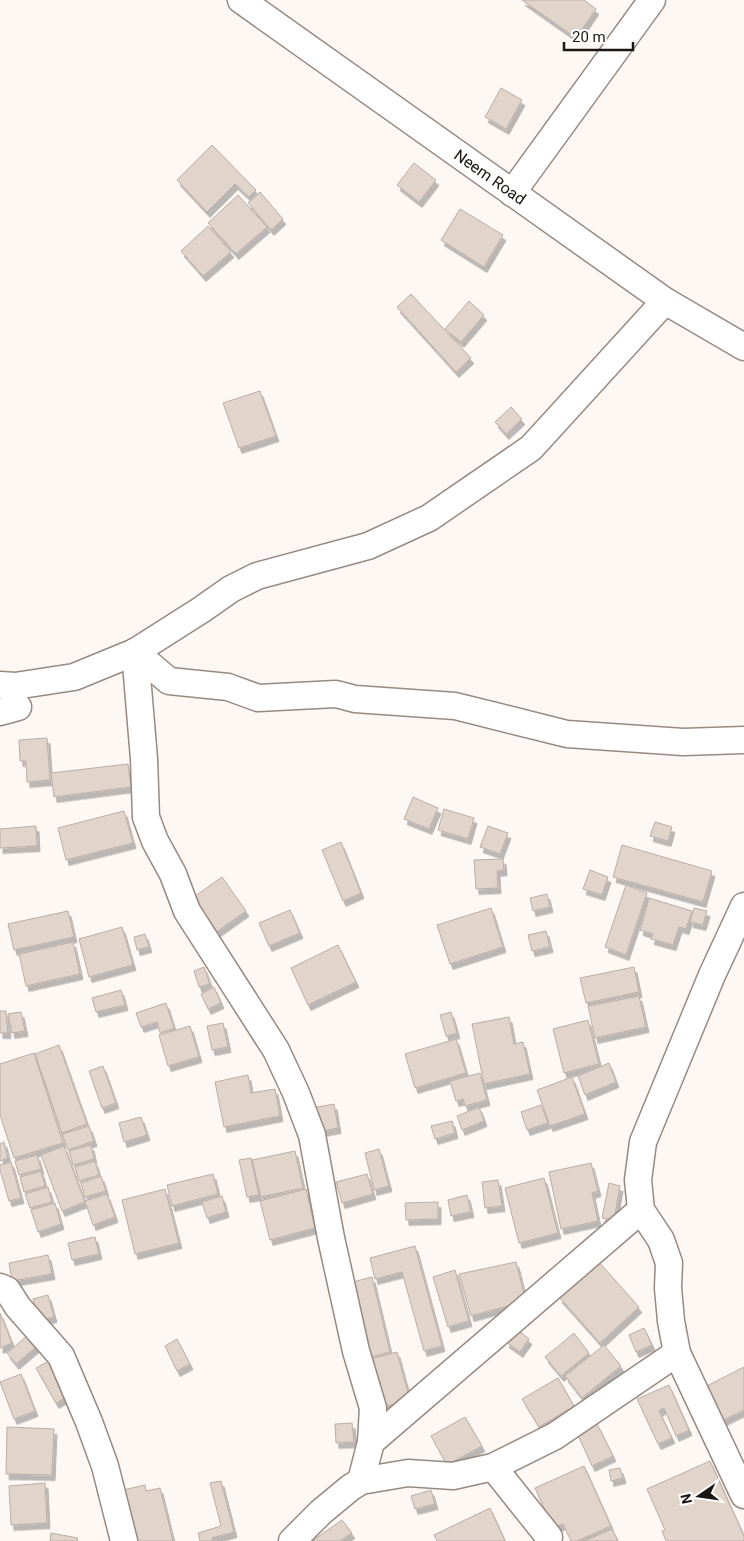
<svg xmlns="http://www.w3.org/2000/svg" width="744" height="1541" viewBox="0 0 744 1541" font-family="Roboto,sans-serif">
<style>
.building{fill:#e1d4cb;stroke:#bbada5;filter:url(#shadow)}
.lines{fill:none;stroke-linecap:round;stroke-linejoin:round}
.minor-casing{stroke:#978a82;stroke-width:29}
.minor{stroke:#fff;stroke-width:26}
.labels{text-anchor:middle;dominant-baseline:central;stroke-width:4.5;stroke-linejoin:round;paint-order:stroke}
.street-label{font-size:16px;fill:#1b1613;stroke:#fff}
</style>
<defs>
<filter id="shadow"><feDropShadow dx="3" dy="5.5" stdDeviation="0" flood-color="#0004"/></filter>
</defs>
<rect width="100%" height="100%" fill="#fef8f4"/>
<g class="building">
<polygon points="522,0 584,0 596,9 576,38"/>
<polygon points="501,88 522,100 506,129 485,117"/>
<polygon points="212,145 256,190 249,197 235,184 207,212 177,180"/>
<polygon points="414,163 436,180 419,202 397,185"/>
<polygon points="260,192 283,219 271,230 248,203"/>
<polygon points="238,195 267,227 236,254 208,223"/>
<polygon points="460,209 503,235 484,267 441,240"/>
<polygon points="208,226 231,252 203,276 181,251"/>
<polygon points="411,294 471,358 456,372 397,307"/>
<polygon points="469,301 484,315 461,342 445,329"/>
<polygon points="260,391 276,436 239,448 223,403"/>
<polygon points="511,407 522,419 506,434 495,422"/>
<polygon points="47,738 50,780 27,782 26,761 20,761 19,740"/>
<polygon points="128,764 131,787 54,797 51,773"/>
<polygon points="413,797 438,808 429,829 404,819"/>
<polygon points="444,809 474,818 468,839 438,830"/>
<polygon points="124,811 133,843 66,860 58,828"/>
<polygon points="655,822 672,827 668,841 650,836"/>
<polygon points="36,826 37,846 0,848 0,829"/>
<polygon points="488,826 508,833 500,854 480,847"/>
<polygon points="341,842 361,893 343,901 322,850"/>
<polygon points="622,845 712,871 703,902 613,877"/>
<polygon points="503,859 504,870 497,871 498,888 476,889 474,860"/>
<polygon points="590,870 608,877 602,895 583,889"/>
<polygon points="222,877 246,911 215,933 191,899"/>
<polygon points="626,885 647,893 626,955 605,947"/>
<polygon points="547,894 550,907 533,911 530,898"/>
<polygon points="649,898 692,911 686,929 679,927 673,945 651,939 653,934 640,930"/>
<polygon points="491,908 503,947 450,964 437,925"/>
<polygon points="694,908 707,911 703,925 690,922"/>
<polygon points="290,910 300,933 269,946 259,923"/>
<polygon points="68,911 74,937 14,950 8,924"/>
<polygon points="122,927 133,965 89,977 79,939"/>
<polygon points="546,931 550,947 532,951 528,935"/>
<polygon points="145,934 149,947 137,950 134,937"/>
<polygon points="73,942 80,974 26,986 19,954"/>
<polygon points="338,945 356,982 308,1005 291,968"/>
<polygon points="204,967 210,984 199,987 194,971"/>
<polygon points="634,967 639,992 586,1003 580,978"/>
<polygon points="214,987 221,1003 208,1009 201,994"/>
<polygon points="121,990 125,1005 96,1012 92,998"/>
<polygon points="639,996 646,1027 595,1038 588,1006"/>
<polygon points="166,1003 174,1028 160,1033 157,1022 141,1027 136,1013"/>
<polygon points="0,1011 6,1011 8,1033 0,1033"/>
<polygon points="21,1012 25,1031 12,1033 8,1014"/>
<polygon points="451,1012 457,1033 446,1036 440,1015"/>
<polygon points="509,1017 514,1044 523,1042 530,1074 484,1084 472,1024"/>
<polygon points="588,1020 599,1064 564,1073 553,1029"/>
<polygon points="223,1023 228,1047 212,1050 207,1026"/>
<polygon points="190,1026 199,1057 168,1066 159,1035"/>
<polygon points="456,1039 466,1073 415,1088 405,1054"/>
<polygon points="59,1045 87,1124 62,1133 35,1054"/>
<polygon points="34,1053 63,1143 14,1158 0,1115 0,1064"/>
<polygon points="609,1063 616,1082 585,1095 578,1076"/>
<polygon points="103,1066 116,1103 102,1108 89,1071"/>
<polygon points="480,1073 487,1100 465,1106 463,1099 456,1101 450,1081"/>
<polygon points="248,1075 251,1093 275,1089 280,1116 224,1127 215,1082"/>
<polygon points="572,1077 585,1114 550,1126 537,1090"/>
<polygon points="334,1104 338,1128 317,1132 312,1108"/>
<polygon points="541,1105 548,1123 527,1130 521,1112"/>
<polygon points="479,1107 484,1121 462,1130 457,1116"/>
<polygon points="141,1117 147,1135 124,1142 119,1123"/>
<polygon points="452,1121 455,1133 435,1139 431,1126"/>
<polygon points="89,1126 94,1141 68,1150 62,1134"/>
<polygon points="4,1142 8,1158 0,1161 0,1144"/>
<polygon points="91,1145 94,1159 73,1165 69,1151"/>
<polygon points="64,1146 85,1202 62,1211 41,1155"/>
<polygon points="379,1149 389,1186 374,1190 365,1153"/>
<polygon points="295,1151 303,1188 261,1197 252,1160"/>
<polygon points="37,1155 41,1169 19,1175 15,1161"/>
<polygon points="251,1158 259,1195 247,1197 239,1160"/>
<polygon points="95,1161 99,1175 79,1181 75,1167"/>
<polygon points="11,1162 21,1198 9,1201 0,1170 0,1165"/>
<polygon points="591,1163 598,1191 592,1193 598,1221 561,1229 549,1172"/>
<polygon points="41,1171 45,1186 24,1192 20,1177"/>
<polygon points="213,1174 218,1194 172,1206 167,1185"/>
<polygon points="367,1174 373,1194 342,1203 336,1182"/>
<polygon points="101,1176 106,1191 85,1197 81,1183"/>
<polygon points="544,1178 558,1233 519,1243 505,1188"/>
<polygon points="498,1180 502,1206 485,1208 482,1182"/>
<polygon points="609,1183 620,1186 614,1220 602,1218"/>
<polygon points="48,1187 52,1202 30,1208 25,1194"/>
<polygon points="165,1189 179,1243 135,1254 122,1200"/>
<polygon points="306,1189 315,1228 270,1240 260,1201"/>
<polygon points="107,1194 115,1217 93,1225 85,1201"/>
<polygon points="467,1195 471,1212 451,1216 448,1200"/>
<polygon points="222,1196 226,1212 207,1218 202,1202"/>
<polygon points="438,1202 438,1219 406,1220 405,1203"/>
<polygon points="55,1203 61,1224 38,1232 31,1210"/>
<polygon points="95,1237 99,1254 72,1260 68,1243"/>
<polygon points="415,1246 442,1346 424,1351 402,1272 375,1279 370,1258"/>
<polygon points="48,1255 52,1274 12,1281 9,1263"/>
<polygon points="598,1261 639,1307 600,1343 559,1297"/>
<polygon points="516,1262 526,1301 471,1316 459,1274"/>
<polygon points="455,1270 469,1321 448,1327 433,1277"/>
<polygon points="372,1277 390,1352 363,1359 345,1284"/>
<polygon points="48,1295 54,1317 39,1321 33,1299"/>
<polygon points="0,1313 12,1343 0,1348"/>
<polygon points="516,1328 529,1339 520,1352 506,1342"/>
<polygon points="644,1328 652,1345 636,1352 629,1335"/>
<polygon points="574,1333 589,1353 561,1376 545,1357"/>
<polygon points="27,1336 36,1347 16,1364 7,1353"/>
<polygon points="177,1339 190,1364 177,1371 165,1346"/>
<polygon points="604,1345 621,1366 582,1398 565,1376"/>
<polygon points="397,1352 410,1400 376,1409 363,1361"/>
<polygon points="49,1361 68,1396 56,1403 36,1368"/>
<polygon points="744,1367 744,1410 718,1423 701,1389"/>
<polygon points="21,1374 35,1411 14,1419 0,1382"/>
<polygon points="558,1378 574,1406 539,1427 522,1399"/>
<polygon points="669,1385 689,1430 676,1436 664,1408 659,1411 672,1438 658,1444 637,1399"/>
<polygon points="465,1417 482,1446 447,1465 431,1436"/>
<polygon points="352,1423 354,1442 336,1443 335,1424"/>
<polygon points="597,1424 613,1456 592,1466 577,1433"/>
<polygon points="7,1427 54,1429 52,1475 6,1474"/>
<polygon points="710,1461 744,1536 744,1541 666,1541 662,1531 665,1530 647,1489"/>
<polygon points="584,1466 611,1526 577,1541 571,1541 563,1524 553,1528 535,1488"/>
<polygon points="620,1468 623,1478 611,1481 609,1470"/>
<polygon points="221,1481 234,1532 212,1538 212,1541 200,1541 198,1533 221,1526 210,1483"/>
<polygon points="45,1483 47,1523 11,1525 9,1486"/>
<polygon points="145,1485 146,1491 160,1488 173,1541 135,1541 123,1490"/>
<polygon points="431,1490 435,1504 415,1509 411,1496"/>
<polygon points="490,1508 505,1541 437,1541 434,1535"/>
<polygon points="342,1520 352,1533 340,1541 312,1541"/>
<polygon points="612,1529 618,1541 584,1541"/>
<polygon points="51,1533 78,1538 77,1541 50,1541"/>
</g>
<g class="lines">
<g class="minor-casing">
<g id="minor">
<polyline points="241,0 665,301 744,347"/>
<polyline points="512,193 652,0"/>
<polyline points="135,652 144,759 146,817 155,841 173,874 187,911 276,1050 296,1093 312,1135 331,1238 356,1351 373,1408 371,1442 361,1481"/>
<polyline points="135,652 169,681 228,687 258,698 336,694 355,699 455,706 567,734 683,742 744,740"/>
<polyline points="0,685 15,686 74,677 135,652 201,610 231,589 257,576 368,546 429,518 531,448 665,301"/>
<polyline points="0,712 18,707"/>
<polyline points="744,906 712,975 643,1142 638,1180 641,1210 661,1240 669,1263 668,1288 671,1321 677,1353 744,1495"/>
<polyline points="0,1287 7,1290 18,1307 61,1356 89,1422 105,1466 124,1541"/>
<polyline points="371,1442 641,1210"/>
<polyline points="493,1467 549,1537"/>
<polyline points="292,1541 321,1512 350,1488 361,1481 408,1473 453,1476 493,1467 555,1436 677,1353"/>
</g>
</g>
<use href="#minor" class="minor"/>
</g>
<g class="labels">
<g class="street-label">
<text transform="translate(490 177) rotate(35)">Neem Road</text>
</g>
</g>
<g transform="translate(699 1496) rotate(257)" stroke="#ffffff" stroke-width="4" paint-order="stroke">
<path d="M0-4L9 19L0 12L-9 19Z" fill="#1b1613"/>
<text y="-8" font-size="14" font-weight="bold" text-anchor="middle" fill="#1b1613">N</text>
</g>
<path d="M564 42v8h69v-8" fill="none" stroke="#1b1613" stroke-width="2.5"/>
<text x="572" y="42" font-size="15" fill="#1b1613" stroke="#ffffff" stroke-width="4" paint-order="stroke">20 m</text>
</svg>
